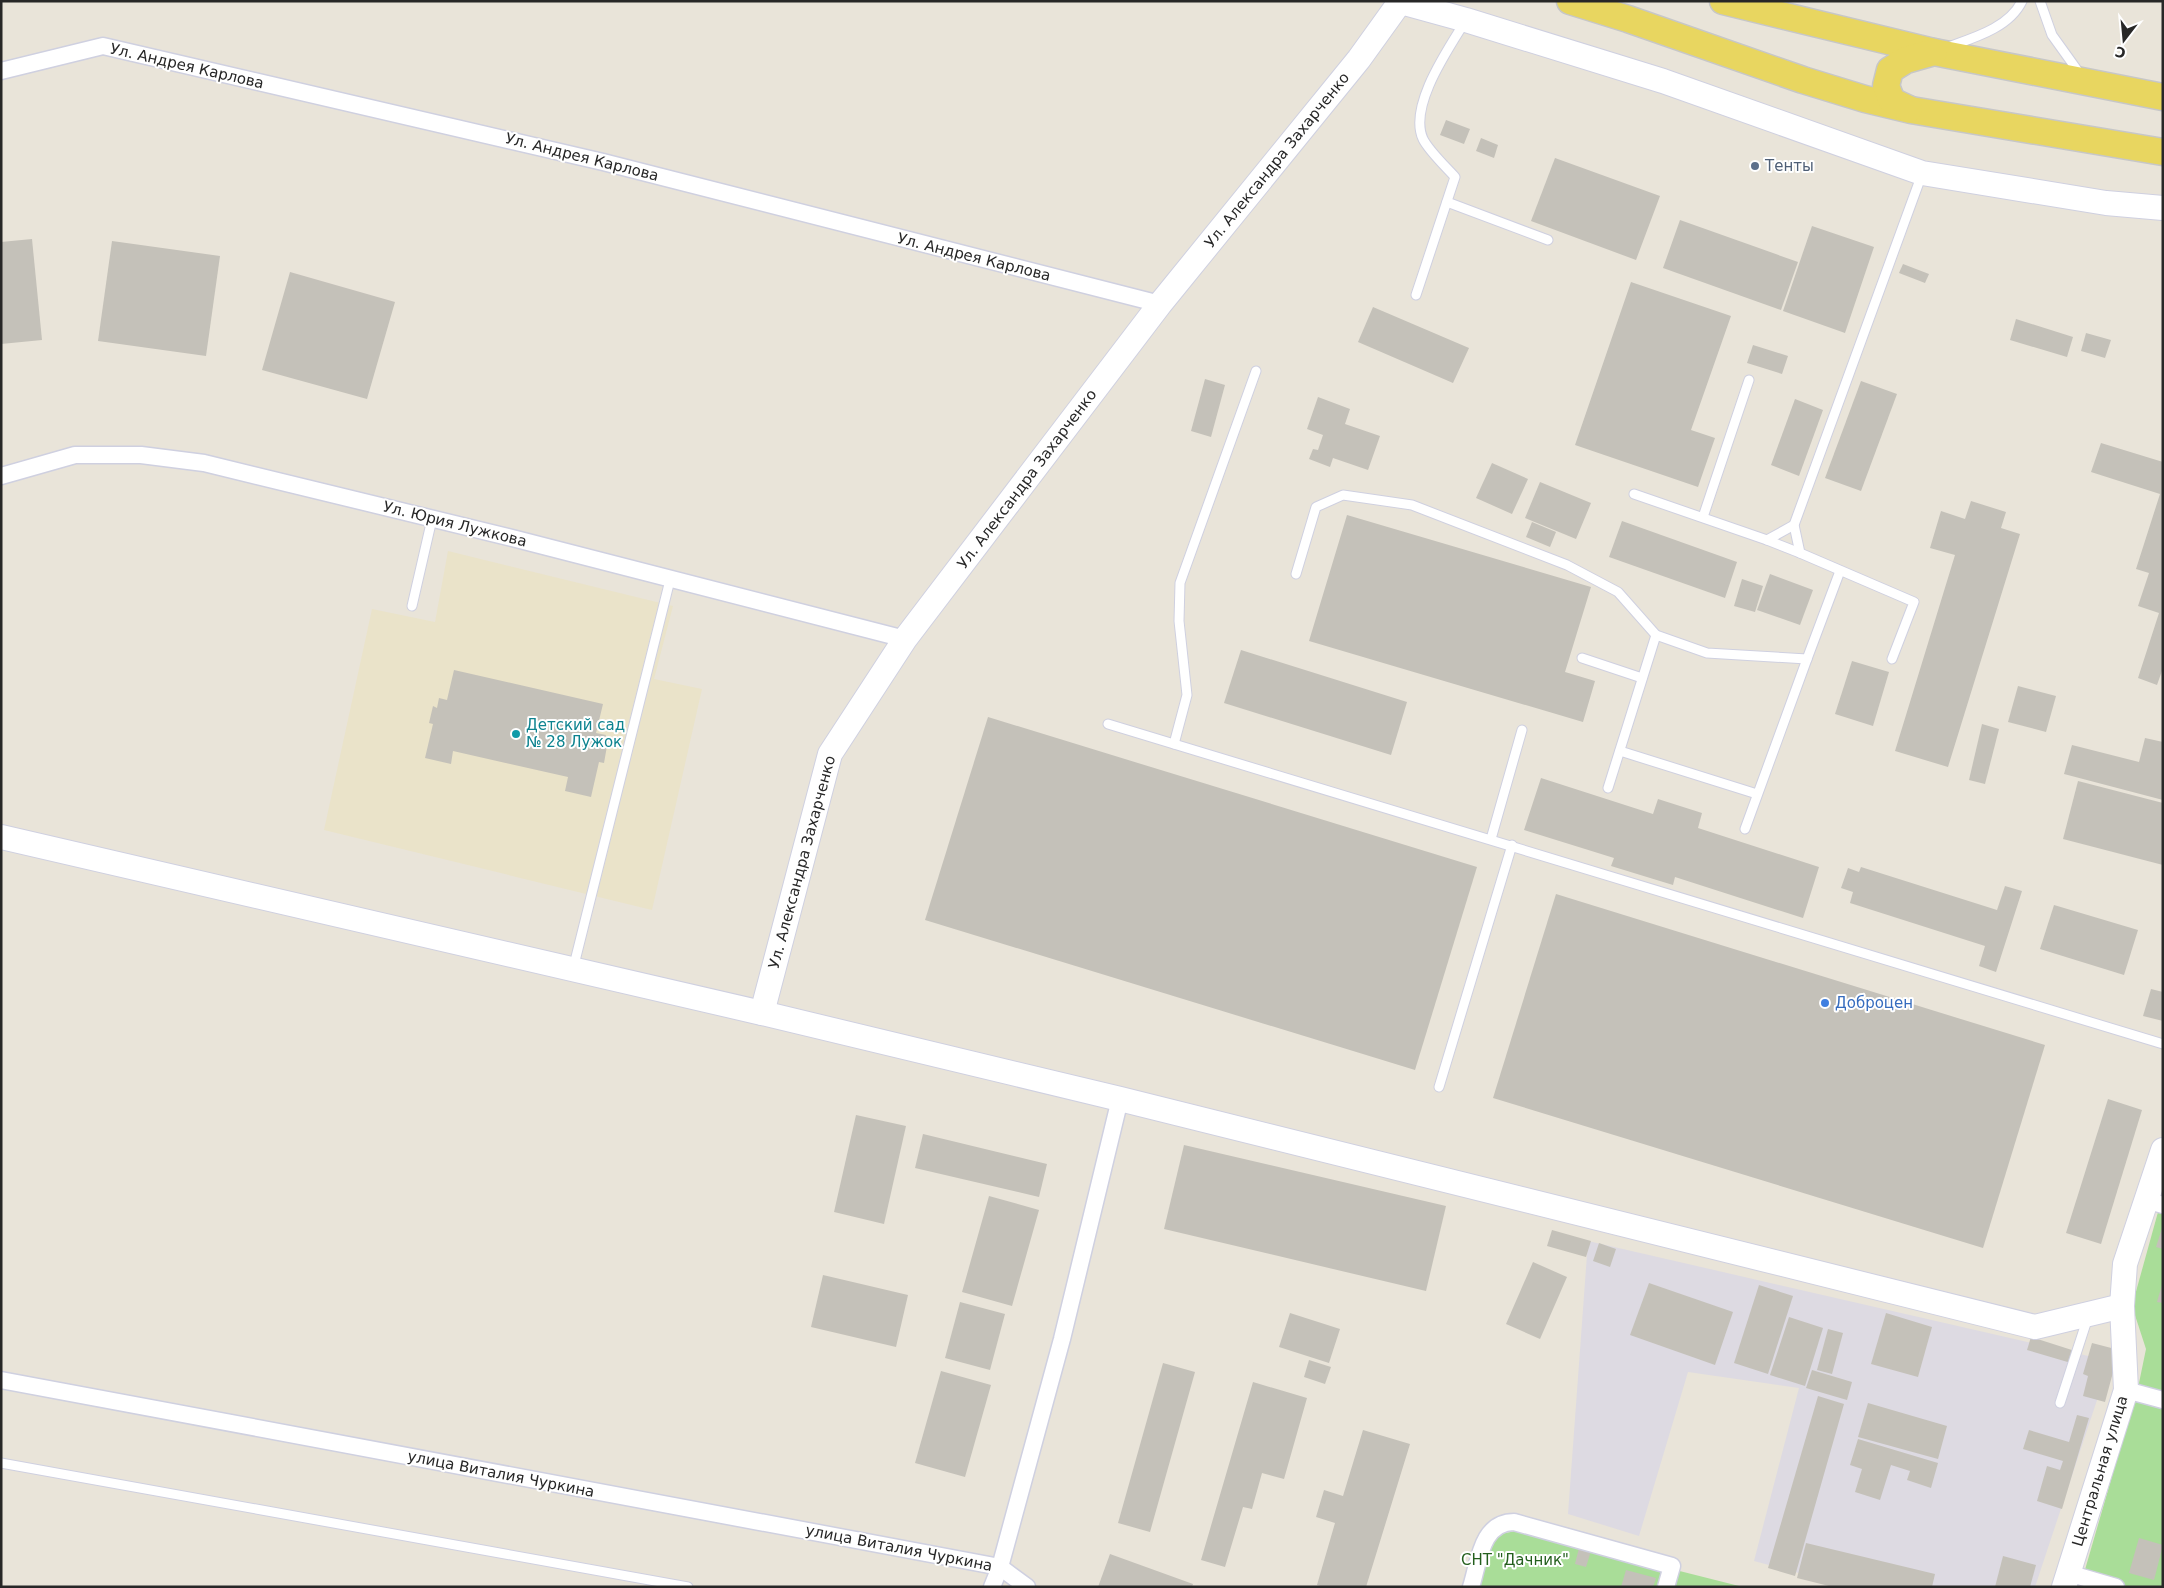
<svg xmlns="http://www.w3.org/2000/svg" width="2164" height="1588" viewBox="0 0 2164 1588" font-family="'DejaVu Sans',sans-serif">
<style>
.industrial{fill:#dddae2}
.education{fill:#eae3c9}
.green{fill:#a9dd98}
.building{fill:#c4c1b9}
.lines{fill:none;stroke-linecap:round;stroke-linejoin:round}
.lane-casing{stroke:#cfd0e0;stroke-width:11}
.street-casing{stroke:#cfd0e0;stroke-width:19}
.secondary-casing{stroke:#cfd0e0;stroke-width:26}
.primary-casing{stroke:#c7c7c7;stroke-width:29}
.lane{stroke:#fff;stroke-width:9}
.street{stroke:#fff;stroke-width:16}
.secondary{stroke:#fff;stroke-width:24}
.primary{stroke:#e8d660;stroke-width:26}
.service-dot{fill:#5c6f8a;stroke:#fff;stroke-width:2}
.culture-dot{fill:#0f9aa8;stroke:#fff;stroke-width:2}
.shop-dot{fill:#3f7fe0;stroke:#fff;stroke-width:2}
.labels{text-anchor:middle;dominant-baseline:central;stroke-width:4;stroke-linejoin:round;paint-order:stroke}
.street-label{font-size:15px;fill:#272727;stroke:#fff}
.service-label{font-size:15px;fill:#4e5e75;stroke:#fff;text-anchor:start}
.culture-label{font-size:15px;fill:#0d838f;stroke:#fff;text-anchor:start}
.shop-label{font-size:15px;fill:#366cbe;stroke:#fff;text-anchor:start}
.park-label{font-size:15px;fill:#245f1d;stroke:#fff}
</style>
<rect width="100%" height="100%" fill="#e9e4d9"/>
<polygon class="industrial" points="1588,1241 2110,1361 2035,1587 1851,1587 1754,1561 1799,1388 1688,1372 1639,1536 1568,1514"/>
<polygon class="education" points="448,551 673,606 654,679 702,689 652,910 324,830 372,609 435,622"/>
<g class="green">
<polygon points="2163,1194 2163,1587 2080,1587 2139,1383 2146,1349 2132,1306"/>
<path d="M 1515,1531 L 1533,1534 L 1743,1587 L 1478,1587 C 1481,1574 1486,1546 1495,1537 C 1500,1533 1508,1533 1515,1531 Z"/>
</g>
<g class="building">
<polygon points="1446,120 1470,129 1464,144 1440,135"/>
<polygon points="1481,138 1498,145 1494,158 1476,151"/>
<polygon points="1555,158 1660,196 1636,260 1531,221"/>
<polygon points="1680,220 1798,262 1781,310 1663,268"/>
<polygon points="1812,226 1874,247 1845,333 1783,311"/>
<polygon points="32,239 42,340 1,344 1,242"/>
<polygon points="112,241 220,256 206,356 98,341"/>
<polygon points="1903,264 1929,274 1925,283 1899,273"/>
<polygon points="290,272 395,302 367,399 262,370"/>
<polygon points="1631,282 1731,316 1691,430 1715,438 1698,487 1575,445"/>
<polygon points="1373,307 1469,348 1453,383 1358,342"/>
<polygon points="2016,319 2073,337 2067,357 2010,340"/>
<polygon points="2086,333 2111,340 2105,358 2081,351"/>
<polygon points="1753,345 1788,356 1782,374 1747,363"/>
<polygon points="1205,379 1225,385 1211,437 1191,431"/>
<polygon points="1861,381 1897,394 1861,491 1825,478"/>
<polygon points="1318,397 1350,409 1345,424 1380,436 1368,470 1333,458 1330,467 1309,459 1313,449 1318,450 1323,435 1307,429"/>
<polygon points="1795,399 1823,410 1799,476 1771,465"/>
<polygon points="2101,443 2163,462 2163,668 2157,685 2138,678 2159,613 2138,606 2149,573 2136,569 2160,494 2091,472"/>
<polygon points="1492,463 1528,479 1512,514 1476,498"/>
<polygon points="1540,482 1591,503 1576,539 1525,518"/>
<polygon points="1971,501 2006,512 2001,528 2020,534 1948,767 1895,751 1955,555 1930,548 1941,511 1965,519"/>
<polygon points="1347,515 1591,587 1565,672 1595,681 1583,722 1309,641"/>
<polygon points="1622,521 1737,562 1725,598 1609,557"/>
<polygon points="1532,522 1556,532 1550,547 1526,537"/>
<polygon points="1770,574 1813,590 1800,625 1757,610"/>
<polygon points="1742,579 1763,586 1755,612 1734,606"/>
<polygon points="1241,650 1407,702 1391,755 1224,703"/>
<polygon points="1852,661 1889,672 1873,726 1835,714"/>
<polygon points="454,670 603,704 596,733 606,735 603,745 607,746 604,763 599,762 591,797 565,791 568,777 453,751 451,764 425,758 433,724 429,723 433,706 437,708 439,698 447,700"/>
<polygon points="2018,686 2056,696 2046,732 2008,722"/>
<polygon points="988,717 1477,867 1415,1070 925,920"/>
<polygon points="1982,724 1999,729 1985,784 1969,780"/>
<polygon points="2145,738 2163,742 2163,800 2064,774 2072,745 2139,762"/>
<polygon points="1541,778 1653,814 1658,799 1702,813 1698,828 1819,867 1803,918 1675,877 1673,885 1611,866 1614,858 1524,830"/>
<polygon points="2078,781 2163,803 2163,865 2063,839"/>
<polygon points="1861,867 1997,910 2005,886 2022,891 1996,972 1979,966 1985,946 1850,903 1853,892 1841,888 1848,868 1859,872"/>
<polygon points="1556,894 2045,1045 1983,1248 1493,1098"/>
<polygon points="2054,905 2138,930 2124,975 2040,949"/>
<polygon points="2151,989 2163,992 2163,1021 2143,1016"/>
<polygon points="2108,1099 2142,1110 2101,1244 2066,1233"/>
<polygon points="856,1115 906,1126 884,1224 834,1212"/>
<polygon points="923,1134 1047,1164 1039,1197 915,1168"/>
<polygon points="1184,1145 1446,1206 1426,1291 1164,1229"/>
<polygon points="989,1196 1039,1210 1012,1306 962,1292"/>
<polygon points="2163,1225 2163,1249 2156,1247"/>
<polygon points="1552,1230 1591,1241 1586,1257 1547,1246"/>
<polygon points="1599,1243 1616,1249 1610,1267 1593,1261"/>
<polygon points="1533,1262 1567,1277 1540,1339 1506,1324"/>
<polygon points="823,1275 908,1295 896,1347 811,1327"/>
<polygon points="1649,1283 1733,1312 1715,1365 1630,1335"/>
<polygon points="1759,1285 1793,1296 1768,1374 1734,1363"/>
<polygon points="2162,1285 2163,1285 2163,1303 2157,1302"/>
<polygon points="960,1302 1005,1314 990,1370 945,1358"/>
<polygon points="1290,1313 1340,1329 1329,1363 1279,1347"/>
<polygon points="1886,1313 1932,1327 1918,1377 1871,1364"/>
<polygon points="1789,1317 1823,1328 1805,1386 1770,1375"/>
<polygon points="1828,1329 1843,1333 1832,1374 1817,1370"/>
<polygon points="2031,1337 2075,1351 2071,1363 2027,1350"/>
<polygon points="2092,1343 2119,1350 2105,1402 2083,1396 2088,1376 2083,1374"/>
<polygon points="1309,1360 1331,1367 1325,1384 1304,1377"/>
<polygon points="1163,1363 1195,1372 1150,1532 1118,1523"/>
<polygon points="1812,1370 1852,1382 1847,1400 1806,1388"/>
<polygon points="941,1371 991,1385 965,1477 915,1463"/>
<polygon points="1253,1382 1307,1398 1284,1479 1262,1473 1252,1509 1243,1507 1225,1567 1201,1560"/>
<polygon points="1818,1396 1844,1404 1795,1576 1768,1568"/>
<polygon points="1868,1403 1947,1426 1938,1459 1858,1437"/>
<polygon points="2077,1415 2089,1418 2062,1509 2037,1501 2047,1466 2060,1470 2063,1461 2023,1449 2029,1430 2069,1442"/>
<polygon points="1363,1430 1410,1444 1366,1587 1324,1587 1317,1585 1335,1523 1316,1517 1324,1490 1343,1496"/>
<polygon points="1858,1439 1938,1463 1931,1488 1907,1480 1910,1471 1891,1465 1880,1500 1855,1492 1862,1469 1850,1465"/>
<polygon points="2139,1538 2163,1545 2154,1580 2129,1573"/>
<polygon points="1806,1543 1935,1574 1932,1587 1833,1587 1797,1578"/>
<polygon points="1579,1548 1591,1551 1586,1567 1575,1564"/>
<polygon points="1110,1554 1193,1584 1192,1587 1098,1587"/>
<polygon points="2003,1556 2036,1565 2030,1587 1995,1587"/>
<polygon points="1626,1570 1656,1578 1653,1587 1621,1587"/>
</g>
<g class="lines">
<g class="lane-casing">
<g id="lane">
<polyline points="2040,1 2052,35 2080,74"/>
<path d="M 1948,47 C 1973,38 2009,28 2022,1"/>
<polyline points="1447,202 1548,240"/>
<path d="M 1416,295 L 1455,177 C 1446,167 1429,151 1423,139 C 1408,106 1449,48 1466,20"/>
<polyline points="1634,494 1767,540 1794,525"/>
<polyline points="1703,517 1749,380"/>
<polyline points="1767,540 1800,553"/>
<polyline points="1296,574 1316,507 1343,495 1412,505 1567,565 1618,592 1656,635 1707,653 1807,659 1840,571"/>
<polyline points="412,606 432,519"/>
<polyline points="1582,658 1642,678"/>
<polyline points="1892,659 1914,602 1800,553 1794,525 1922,174"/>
<polyline points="1108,724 2163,1044"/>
<polyline points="1174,744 1187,695 1179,621 1180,583 1256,371"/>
<polyline points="1620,751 1757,794"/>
<polyline points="1608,788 1656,635"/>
<polyline points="1745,829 1807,659"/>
<polyline points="1491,839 1522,730"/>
<polyline points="573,969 670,580"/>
<polyline points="1439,1087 1512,845"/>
<polyline points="2060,1403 2088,1317"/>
<polyline points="1,1463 688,1587"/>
</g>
</g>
<g class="street-casing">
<g id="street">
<polyline points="1,71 103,46 603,162 1160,304"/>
<polyline points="1,476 75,455 141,455 204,463 516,539 905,639"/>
<polyline points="2146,1200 2163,1205"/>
<polyline points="1,1380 1000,1567 1027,1587"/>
<polyline points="2126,1390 2163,1400"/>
<polyline points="2068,1573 2116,1587"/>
<polyline points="992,1587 1000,1567 1062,1339 1120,1099"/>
<path d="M 1471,1587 C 1479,1562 1481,1522 1514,1522 L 1672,1566 L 1666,1587"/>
</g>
</g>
<g class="secondary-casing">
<g id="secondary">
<polyline points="1397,1 1466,20 1663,81 1922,173 2106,203 2163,208"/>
<polyline points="1,837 762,1013 1120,1099 2035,1327 2122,1306"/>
<polyline points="762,1013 830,754 905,639 1160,304 1359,59 1400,2"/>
<polyline points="2064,1587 2126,1390 2122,1306 2125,1264 2163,1150"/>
</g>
</g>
<g class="primary-casing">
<g id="primary">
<polyline points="1570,1 1628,19 1803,80 1865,99 1911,110 2163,152"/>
<polyline points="1723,1 1934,52 2163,97"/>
<polyline points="1909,109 1892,101 1886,86 1890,70 1906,60 1934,52"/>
</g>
</g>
<use href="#lane" class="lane"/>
<use href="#street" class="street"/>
<use href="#secondary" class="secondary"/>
<use href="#primary" class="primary"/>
</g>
<circle class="service-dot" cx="1755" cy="166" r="5"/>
<circle class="culture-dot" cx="516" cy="734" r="5"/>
<circle class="shop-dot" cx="1825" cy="1003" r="5"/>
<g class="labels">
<g class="street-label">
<text transform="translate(187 66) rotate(13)">Ул. Андрея Карлова</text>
<text transform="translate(582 157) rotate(14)">Ул. Андрея Карлова</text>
<text transform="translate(1277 160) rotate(-51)">Ул. Александра Захарченко</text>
<text transform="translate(974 257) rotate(14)">Ул. Андрея Карлова</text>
<text transform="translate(1027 479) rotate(-53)">Ул. Александра Захарченко</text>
<text transform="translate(455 524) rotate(14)">Ул. Юрия Лужкова</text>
<text transform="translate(802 862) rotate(-75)">Ул. Александра Захарченко</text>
<text transform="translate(2100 1471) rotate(-73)">Центральная улица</text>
<text transform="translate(501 1474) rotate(11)">улица Виталия Чуркина</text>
<text transform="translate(899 1548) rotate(11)">улица Виталия Чуркина</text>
</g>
<g class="service-label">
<text x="1765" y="166">Тенты</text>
</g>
<g class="culture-label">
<text x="526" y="725">Детский сад<tspan x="526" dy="17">№ 28 Лужок</tspan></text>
</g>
<g class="shop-label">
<text x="1835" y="1003">Доброцен</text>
</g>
<g class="park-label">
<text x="1515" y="1560">СНТ "Дачник"</text>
</g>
</g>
<rect width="2164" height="1588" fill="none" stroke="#272727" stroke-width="5"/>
<g transform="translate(2124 40) rotate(196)" stroke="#ffffff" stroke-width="4" paint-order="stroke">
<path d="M0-4L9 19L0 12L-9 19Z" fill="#272727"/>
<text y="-8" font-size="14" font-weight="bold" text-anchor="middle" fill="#272727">С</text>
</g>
</svg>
